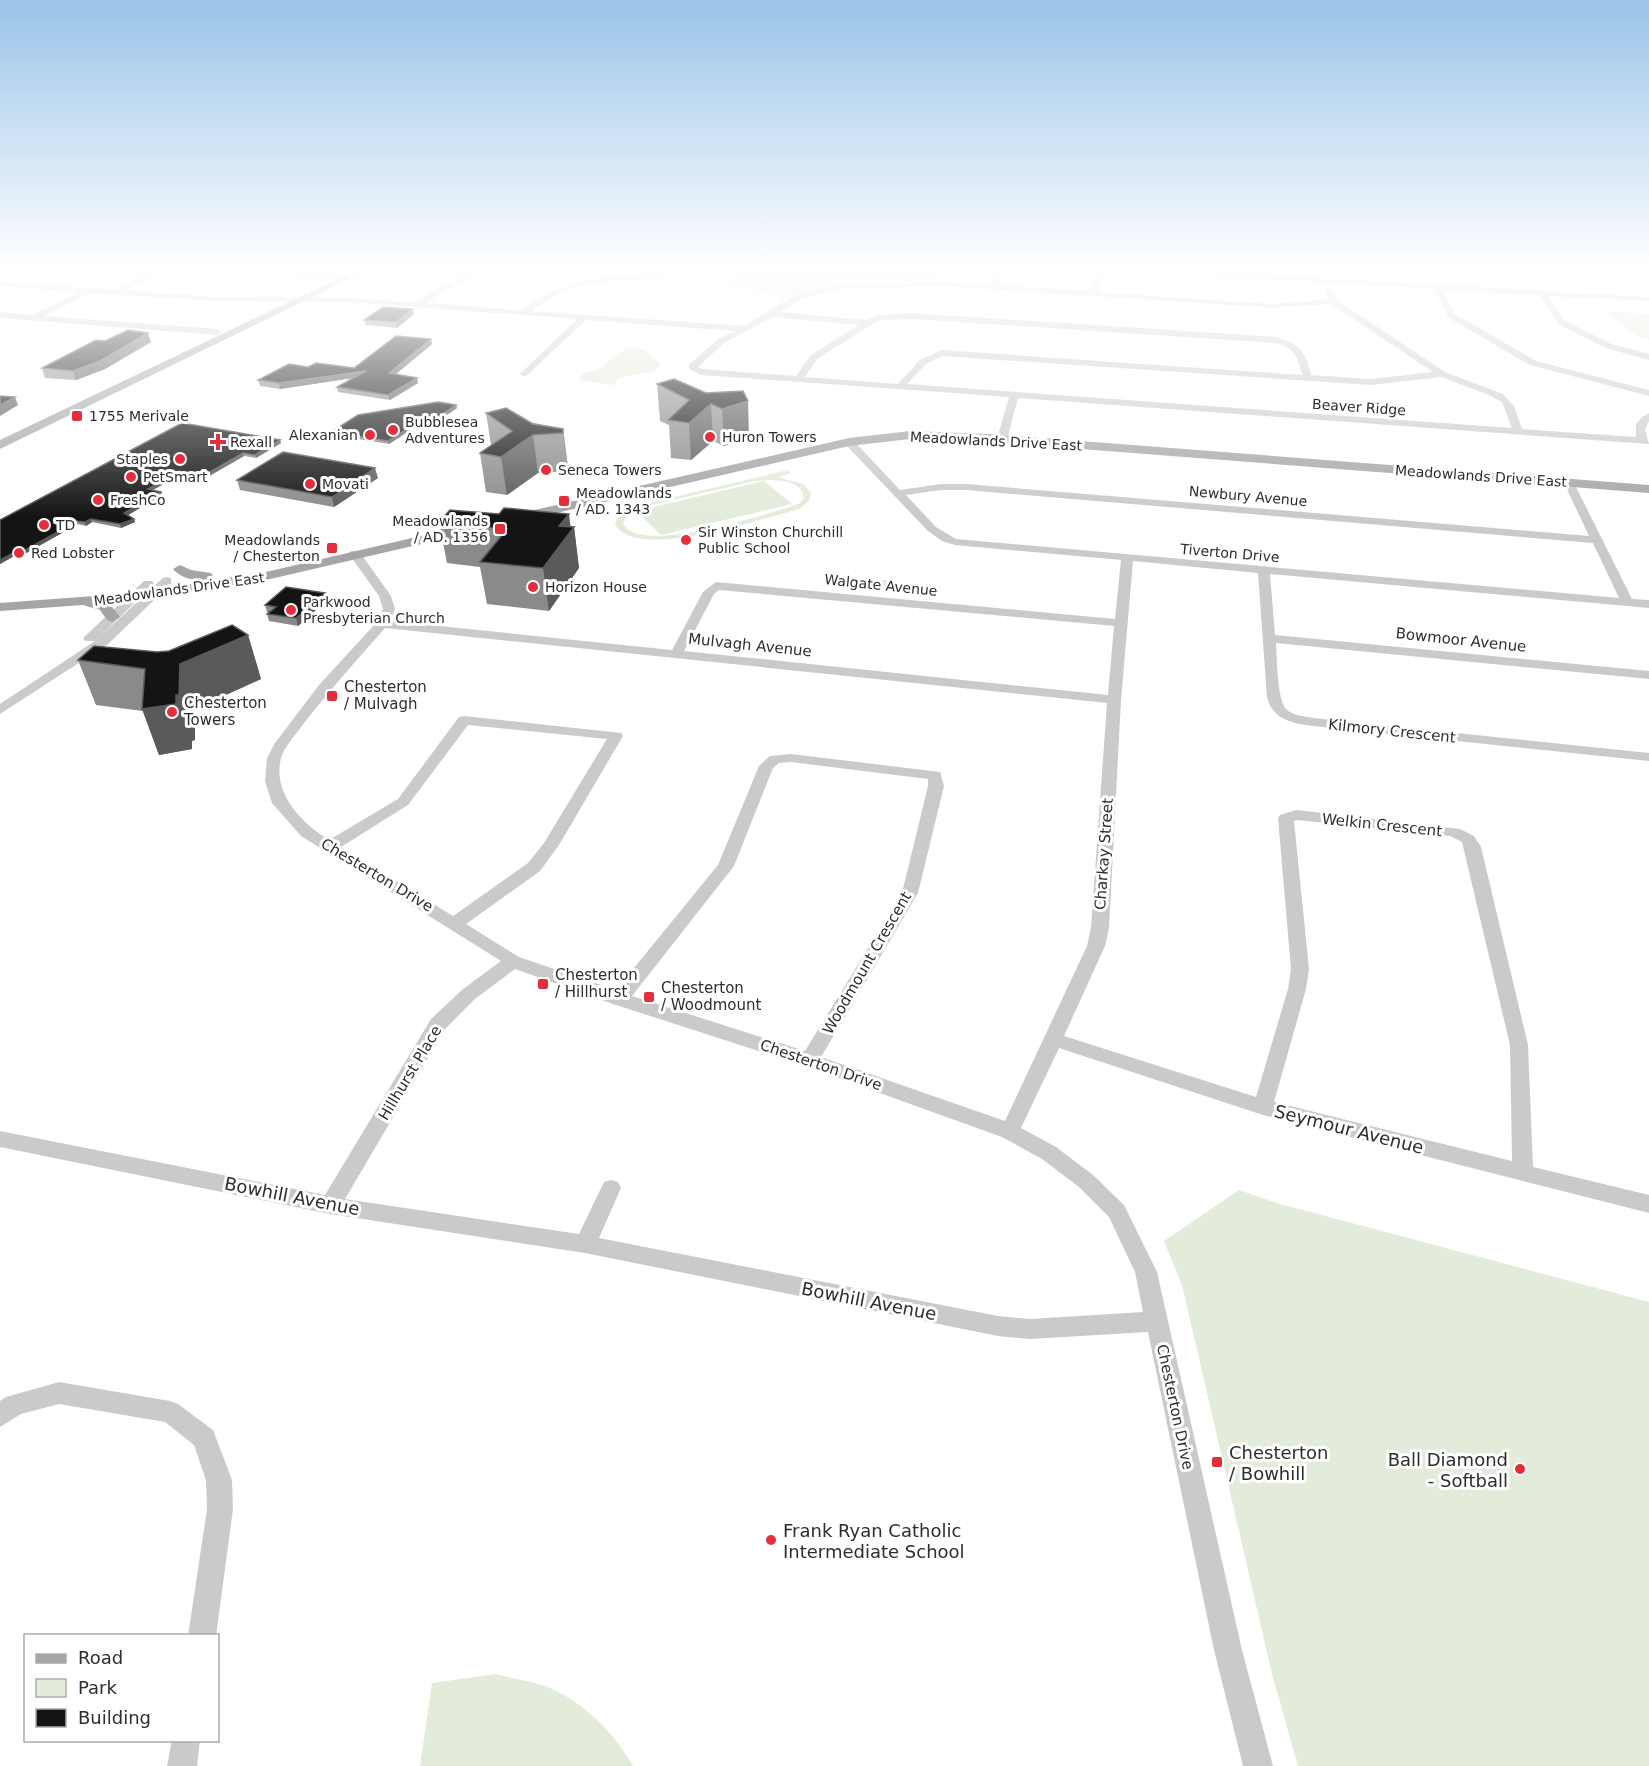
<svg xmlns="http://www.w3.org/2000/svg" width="1649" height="1766" viewBox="0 0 1649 1766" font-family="'DejaVu Sans',sans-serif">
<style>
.green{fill:#e3ebda;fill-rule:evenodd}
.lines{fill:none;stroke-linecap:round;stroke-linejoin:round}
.minor{fill:#cacaca;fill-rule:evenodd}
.major{fill:#a5a5a5;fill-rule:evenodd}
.wall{fill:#8a8a8a}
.shaded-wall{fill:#5a5a5a}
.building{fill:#141414;stroke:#5a5a5a;stroke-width:1.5}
.poi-dot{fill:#e52d3c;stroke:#fff;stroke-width:2}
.labels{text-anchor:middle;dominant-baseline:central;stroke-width:6;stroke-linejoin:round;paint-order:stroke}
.far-street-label{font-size:14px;fill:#2d2d2d;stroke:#fff}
.far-poi-label{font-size:14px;fill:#2d2d2d;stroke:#fff;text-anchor:start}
.street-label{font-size:15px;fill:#2d2d2d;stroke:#fff}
.poi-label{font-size:15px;fill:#2d2d2d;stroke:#fff;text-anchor:start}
.near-street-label{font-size:18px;fill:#2d2d2d;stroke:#fff}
.near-poi-label{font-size:18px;fill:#2d2d2d;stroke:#fff;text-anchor:start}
</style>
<rect width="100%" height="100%" fill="#fff"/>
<g class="green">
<path d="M 742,270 L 940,270 L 931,282 C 888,283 827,277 789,298 L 724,283 Z"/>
<polygon points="1604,311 1649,314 1649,340 1640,338"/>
<path d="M 637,347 C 646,349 658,360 661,366 L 651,372 L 619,378 L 614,384 L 611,385 L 579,380 L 582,374 L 597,370 L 627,348 Z"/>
<path d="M 788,470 L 791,473 L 778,477 L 803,484 L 811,493 L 809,501 L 799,509 C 764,518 635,563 615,524 L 618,517 L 632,507 ZM 771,480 C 784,481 803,482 804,498 L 800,503 L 787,508 C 758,516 638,556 623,523 L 628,513 L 638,508 L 755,481 Z"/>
<polygon points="764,481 792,504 661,535 636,511"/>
<polygon points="875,579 908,583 904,593 870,589"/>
<polygon points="1239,1190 1280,1204 1649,1302 1649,1766 1298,1766 1273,1678 1182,1285 1164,1241"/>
<path d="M 496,1674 C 513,1679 534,1681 550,1688 C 586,1704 614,1733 633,1766 L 420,1766 L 432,1683 Z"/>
</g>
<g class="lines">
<g class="minor">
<path d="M 155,270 L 166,270 L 127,290 L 214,297 L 348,298 L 414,302 L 474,270 L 484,270 L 425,303 L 521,310 L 549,293 L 579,281 L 604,277 L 677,270 C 654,285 621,279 595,283 C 571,286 551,298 531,311 L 744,326 L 795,295 L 836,285 L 943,282 L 988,285 L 1000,270 L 1008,270 L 996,285 L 1089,291 L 1099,270 L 1107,270 L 1097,292 L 1273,304 L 1328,299 L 1325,290 L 1329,288 L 1333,290 L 1337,300 L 1445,372 L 1503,394 L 1514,406 L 1522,429 L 1636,437 L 1636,424 L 1642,417 L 1649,413 L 1649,421 L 1645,430 L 1649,444 L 1018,398 L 1007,439 L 1002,442 L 997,439 L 1009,397 L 701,375 L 689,369 L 689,365 L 718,339 L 735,331 L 586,320 L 525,377 L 520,374 L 522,372 L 577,319 L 348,302 L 214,301 L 90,293 L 44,316 L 217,329 L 221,332 L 217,335 L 0,318 L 0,312 L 32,315 L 79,292 L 0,286 L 0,282 L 115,290 ZM 943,286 L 1273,308 L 1331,304 L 1433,372 L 1371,379 L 1311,375 C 1306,352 1299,343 1276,337 L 912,313 L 879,315 L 867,320 L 780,312 L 801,299 L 836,289 ZM 773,317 L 859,325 L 811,355 L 796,376 L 703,369 L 698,367 L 724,343 ZM 912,319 L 1276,343 C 1294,348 1298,356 1302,375 L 941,350 L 920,360 L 898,384 L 805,377 L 817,359 L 871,325 L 881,320 ZM 942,356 L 1371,385 L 1441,377 L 1489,395 L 1502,402 L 1512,428 L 907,384 L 926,364 Z"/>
<polygon points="220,270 331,275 335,277 331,279 224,272"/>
<polygon points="1140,270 1188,270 1649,297 1649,301 1548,296 1564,320 1611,344 1649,354 1649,360 1605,348 1558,324 1539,295 1442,290 1455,314 1536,361 1649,390 1649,396 1530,365 1449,318 1434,289 1144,272"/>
<polygon points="1596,270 1649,271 1649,275 1600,272"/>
<path d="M 849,439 L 853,440 L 900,490 L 941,484 L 966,484 L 1589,536 L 1564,483 L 1569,480 L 1574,483 L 1632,599 L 1649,600 L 1649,608 L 1270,574 L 1275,635 L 1649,671 L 1649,679 L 1276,643 C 1277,657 1277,699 1286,709 C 1293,716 1304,716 1313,718 L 1649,753 L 1649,761 L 1313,726 C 1292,723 1274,720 1267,698 L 1258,573 L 1133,561 L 1121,700 L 1109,928 L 1105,946 L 1064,1036 L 1256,1097 L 1288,989 L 1291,969 L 1278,818 L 1280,815 L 1296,810 L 1460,829 L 1474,836 L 1481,847 L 1528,1045 L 1533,1167 L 1649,1195 L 1649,1213 L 1263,1115 L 1059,1048 L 1021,1128 L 1056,1147 L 1093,1175 L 1124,1205 L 1157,1272 L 1242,1650 L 1273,1766 L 1243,1766 L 1214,1650 L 1148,1332 L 1030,1339 L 998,1336 L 585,1253 L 330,1214 L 0,1147 L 0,1131 L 325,1195 L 431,1019 L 463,989 L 501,961 L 301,836 L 272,803 L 265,781 L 267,758 L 275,743 L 319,685 L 376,623 L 383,609 L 379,596 L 349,554 L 351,551 L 359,551 L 391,596 L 395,609 L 390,621 L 672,650 L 703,592 L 716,582 L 1115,619 L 1121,560 L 955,545 L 942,541 L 928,531 L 845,444 L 845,440 ZM 941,490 L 966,490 L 1593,543 L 1619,598 L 956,539 L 936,527 L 906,495 ZM 719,590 L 1114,626 L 1108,695 L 684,651 L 714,594 ZM 385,628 L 1107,703 L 1091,928 L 1087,946 L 1005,1121 L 821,1057 L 918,893 L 944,786 L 940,772 L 791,754 L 770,756 L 759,766 L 718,865 L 616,990 L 519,957 L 466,924 L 540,871 L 559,845 L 623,736 L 621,733 L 464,716 L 459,717 L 398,799 L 329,840 C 302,823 272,794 281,758 C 284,747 295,736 301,727 C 328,692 356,661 385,628 ZM 468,725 L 607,739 L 544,843 L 528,863 L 453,916 L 341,847 L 408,805 ZM 791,762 L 928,779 L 928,786 L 902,893 L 805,1051 L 632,996 L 734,866 L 773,768 L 779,763 ZM 1297,820 L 1450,836 L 1462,842 L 1510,1045 L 1512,1161 L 1274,1102 L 1306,989 L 1309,969 L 1294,821 ZM 515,969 L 613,1004 L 802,1065 L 1002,1137 L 1042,1159 L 1079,1187 L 1109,1217 L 1135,1272 L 1143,1312 L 1030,1319 L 998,1316 L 599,1238 L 621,1188 L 618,1182 L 611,1180 L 604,1182 L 579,1234 L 345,1199 L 445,1029 L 475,999 Z"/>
<polygon points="167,577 171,578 171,584 108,644 0,714 0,704 95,641 85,641 83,638 144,581 152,581 154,584 95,641 163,578"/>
<polygon points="59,1382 170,1401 178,1404 213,1430 232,1480 233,1509 216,1636 188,1636 207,1509 206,1480 194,1445 165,1422 59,1404 21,1414 0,1427 0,1401 6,1397"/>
<polygon points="172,1740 200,1740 197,1766 167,1766"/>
</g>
<g class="major">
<polygon points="356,270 368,270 0,449 0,440"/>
<polygon points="910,431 989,434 1649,485 1649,493 989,442 910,439 849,446 517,522 510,518 517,514 849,438"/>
<polygon points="468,525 473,526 475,529 473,532 266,580 109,603 120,617 112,622 107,620 100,610 83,605 0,611 0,603 134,593 266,572"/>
<path d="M 180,565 L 191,570 L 211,573 L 213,576 C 204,585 181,579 173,569 Z"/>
</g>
</g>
<g class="wall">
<polygon points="414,314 397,328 366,325 364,320"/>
<polygon points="105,341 151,342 105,369 76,380 45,378 42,368"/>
<polygon points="432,344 396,374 418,383 390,400 338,392 337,387 352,378 280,389 260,386 258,380 308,367 354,368"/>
<polygon points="657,384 706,393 743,391 749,438 724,446 713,441 691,460 671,458 669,425 660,421"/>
<polygon points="456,405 457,408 429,427 418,425 389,444 332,435 331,432"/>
<polygon points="486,413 563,429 568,471 538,473 507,495 486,492 480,453 491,445"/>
<polygon points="280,440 281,443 256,458 244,456 204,479 180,475 153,490 162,495 127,515 134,519 135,522 121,528 92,522 86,526 78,524 21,556 16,555 0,564 0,520"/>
<polygon points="378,478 334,507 240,490 237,480"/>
<polygon points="439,522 574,527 579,568 549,611 487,604 480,567 447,563"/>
<polygon points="327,600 298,626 269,621 267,614 269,613 267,612 265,605"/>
<polygon points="248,635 261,679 195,709 195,740 192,741 192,749 159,755 143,711 96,705 78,660 169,651"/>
</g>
<g class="shaded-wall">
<polygon points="413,309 414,314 397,328 396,322"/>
<polygon points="148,333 151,342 105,369 76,380 73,371"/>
<polygon points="431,339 432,344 390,379 389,373"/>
<polygon points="366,371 367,376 280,389 279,383"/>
<polygon points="417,378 418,383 390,400 388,395"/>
<polygon points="15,397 18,405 0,416 0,405"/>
<polygon points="748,401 749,438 724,446 722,409"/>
<polygon points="711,404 713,441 691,460 689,423"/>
<polygon points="456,405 457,408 429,427 428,424"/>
<polygon points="418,422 418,425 389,444 388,441"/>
<polygon points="563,429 568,467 568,471 563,433"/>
<polygon points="533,435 538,473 507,495 501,457"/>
<polygon points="280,440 281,443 256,458 255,455"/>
<polygon points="243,453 244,456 204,479 203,476"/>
<polygon points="375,468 378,478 334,507 332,497"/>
<polygon points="179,471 180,475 149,492 148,489"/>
<polygon points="161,492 162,495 125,517 124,513"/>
<polygon points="569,514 571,531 574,527 579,568 549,611 543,568 559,526"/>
<polygon points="91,519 92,522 86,526 85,522"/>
<polygon points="134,519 135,522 121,528 120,524"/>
<polygon points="77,521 78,524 21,556 20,553"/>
<polygon points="15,552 16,555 0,564 0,560"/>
<polygon points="325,593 327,600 298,626 296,618"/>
<polygon points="248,635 261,679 195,709 195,740 192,741 192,749 159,755 142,709 176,695 180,664"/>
</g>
<g class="building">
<polygon points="383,307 413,309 396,322 364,320"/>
<polygon points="128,330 148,333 102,360 73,371 42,368 96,340 105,341"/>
<polygon points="396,336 431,339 389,373 417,378 388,395 337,387 366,371 279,383 258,380 289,364 308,367 316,363 354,368"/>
<polygon points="674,379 706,393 743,391 748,401 722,409 711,404 689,423 668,420 689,400 657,384"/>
<polygon points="0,396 15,397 0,405"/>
<polygon points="438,402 456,405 428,424 418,422 388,441 331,432 358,415"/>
<polygon points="506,408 533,424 563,429 563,433 533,435 501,457 480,453 512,431 486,413"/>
<polygon points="182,423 280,440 255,455 243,453 203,476 179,471 148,489 161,492 124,513 134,519 120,524 91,519 85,522 77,521 20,553 15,552 0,560 0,520"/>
<polygon points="283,452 375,468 332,497 237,480"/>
<polygon points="504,508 569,514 559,526 574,527 543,568 480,562 507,529 439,522 450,510 499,514"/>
<polygon points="286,587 325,593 296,618 267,614 276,607 265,605"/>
<polygon points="232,625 248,635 180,664 179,695 176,695 176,704 142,709 145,669 78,660 94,646 157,652 169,651"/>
</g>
<linearGradient id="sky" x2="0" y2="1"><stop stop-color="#9ac4e9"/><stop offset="0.52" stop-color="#fff"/><stop offset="1" stop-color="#fff" stop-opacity="0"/></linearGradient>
<rect width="1649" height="517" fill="url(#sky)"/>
<g class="poi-dot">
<rect x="71" y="410" width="12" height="12" rx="3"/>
<circle cx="393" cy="430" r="6"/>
<circle cx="370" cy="435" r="6"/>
<circle cx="710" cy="437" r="6"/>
<path d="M215 433h6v6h6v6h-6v6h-6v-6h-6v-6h6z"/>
<circle cx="180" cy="459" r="6"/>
<circle cx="546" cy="470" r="6"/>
<circle cx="131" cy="477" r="6"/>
<circle cx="310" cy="484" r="6"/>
<circle cx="98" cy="500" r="6"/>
<rect x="558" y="495" width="12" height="12" rx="3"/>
<circle cx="44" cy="525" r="6"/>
<rect x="494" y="523" width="12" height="12" rx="3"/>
<circle cx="686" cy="540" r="6"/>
<rect x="326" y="542" width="12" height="12" rx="3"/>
<circle cx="19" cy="553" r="6"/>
<circle cx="533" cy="587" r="6"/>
<circle cx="291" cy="610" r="6"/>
<rect x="326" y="690" width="12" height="12" rx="3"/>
<circle cx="172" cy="712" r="6"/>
<rect x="537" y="978" width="12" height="12" rx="3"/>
<rect x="643" y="991" width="12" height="12" rx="3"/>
<rect x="1211" y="1456" width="12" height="12" rx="3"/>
<circle cx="1520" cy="1469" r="6"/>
<circle cx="771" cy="1540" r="6"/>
</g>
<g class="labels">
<g class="far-street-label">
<text transform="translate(1359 407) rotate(4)">Beaver Ridge</text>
<text transform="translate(996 441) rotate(3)">Meadowlands Drive East</text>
<text transform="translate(1481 476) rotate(4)">Meadowlands Drive East</text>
<text transform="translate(1248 496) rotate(5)">Newbury Avenue</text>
<text transform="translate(1230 553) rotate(5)">Tiverton Drive</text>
<text transform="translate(881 585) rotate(6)">Walgate Avenue</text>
<text transform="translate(179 589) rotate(-8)">Meadowlands Drive East</text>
</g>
<g class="far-poi-label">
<text x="89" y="416">1755 Merivale</text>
<text x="405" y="422">Bubblesea<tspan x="405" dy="16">Adventures</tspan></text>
<text x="358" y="435" text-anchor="end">Alexanian</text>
<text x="722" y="437">Huron Towers</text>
<text x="230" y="442">Rexall</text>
<text x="168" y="459" text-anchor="end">Staples</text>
<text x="558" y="470">Seneca Towers</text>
<text x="143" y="477">PetSmart</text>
<text x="322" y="484">Movati</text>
<text x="576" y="493">Meadowlands<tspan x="576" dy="16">/ AD. 1343</tspan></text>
<text x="110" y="500">FreshCo</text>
<text x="488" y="521" text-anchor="end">Meadowlands<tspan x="488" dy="16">/ AD. 1356</tspan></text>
<text x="56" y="525">TD</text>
<text x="698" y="532">Sir Winston Churchill<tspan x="698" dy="16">Public School</tspan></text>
<text x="320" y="540" text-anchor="end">Meadowlands<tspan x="320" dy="16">/ Chesterton</tspan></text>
<text x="31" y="553">Red Lobster</text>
<text x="545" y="587">Horizon House</text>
<text x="303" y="602">Parkwood<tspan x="303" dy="16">Presbyterian Church</tspan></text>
</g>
<g class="street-label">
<text transform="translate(1461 640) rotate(6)">Bowmoor Avenue</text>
<text transform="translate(750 645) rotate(6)">Mulvagh Avenue</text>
<text transform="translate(1392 731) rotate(6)">Kilmory Crescent</text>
<text transform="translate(1382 825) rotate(6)">Welkin Crescent</text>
<text transform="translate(1104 854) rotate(-86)">Charkay Street</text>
<text transform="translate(377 875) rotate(31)">Chesterton Drive</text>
<text transform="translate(867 963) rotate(-60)">Woodmount Crescent</text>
<text transform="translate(821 1065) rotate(19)">Chesterton Drive</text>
<text transform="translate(410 1073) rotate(-59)">Hillhurst Place</text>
<text transform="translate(1175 1407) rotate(78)">Chesterton Drive</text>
</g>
<g class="poi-label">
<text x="344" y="687">Chesterton<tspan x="344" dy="17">/ Mulvagh</tspan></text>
<text x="184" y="703">Chesterton<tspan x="184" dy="17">Towers</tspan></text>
<text x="555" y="975">Chesterton<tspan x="555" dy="17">/ Hillhurst</tspan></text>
<text x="661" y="988">Chesterton<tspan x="661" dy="17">/ Woodmount</tspan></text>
</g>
<g class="near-street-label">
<text transform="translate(1349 1129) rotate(14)">Seymour Avenue</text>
<text transform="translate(292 1196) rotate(11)">Bowhill Avenue</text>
<text transform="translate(869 1301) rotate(11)">Bowhill Avenue</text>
</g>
<g class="near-poi-label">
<text x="1229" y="1452">Chesterton<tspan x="1229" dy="21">/ Bowhill</tspan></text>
<text x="1508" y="1459" text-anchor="end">Ball Diamond<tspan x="1508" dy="21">- Softball</tspan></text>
<text x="783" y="1530">Frank Ryan Catholic<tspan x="783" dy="21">Intermediate School</tspan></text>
</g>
</g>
<rect x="24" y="1634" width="195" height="108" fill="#ffffff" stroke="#ababab" stroke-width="1.5"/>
<rect x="36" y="1654" width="30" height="9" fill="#a5a5a5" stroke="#ababab" stroke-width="1.5"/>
<text x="78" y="1664" font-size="18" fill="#2d2d2d">Road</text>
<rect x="36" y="1679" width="30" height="18" fill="#e3ebda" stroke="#ababab" stroke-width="1.5"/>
<text x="78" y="1694" font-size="18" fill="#2d2d2d">Park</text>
<rect x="36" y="1709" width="30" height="18" fill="#141414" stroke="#ababab" stroke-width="1.5"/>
<text x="78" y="1724" font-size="18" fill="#2d2d2d">Building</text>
</svg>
